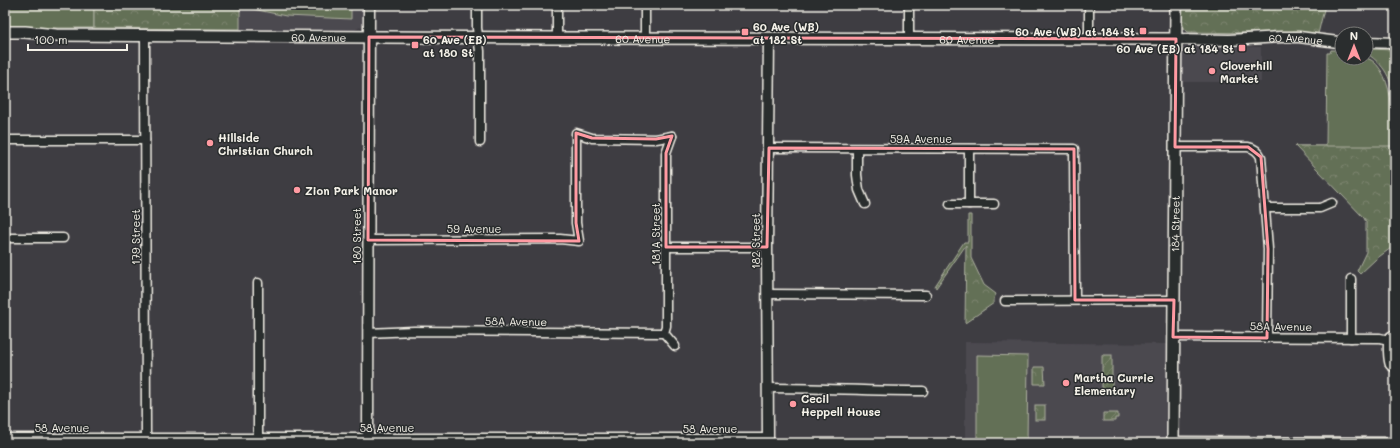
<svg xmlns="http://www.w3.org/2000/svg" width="1400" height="448" viewBox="0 0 1400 448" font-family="Mali,sans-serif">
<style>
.built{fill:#4c4850}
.grass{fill:#646f56;stroke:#acb09f}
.park{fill:url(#park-crowns);stroke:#acb09f}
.garden{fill:url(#garden-furrows);stroke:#acb09f}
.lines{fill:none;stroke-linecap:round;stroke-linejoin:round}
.minor-casing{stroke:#f4f1e8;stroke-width:11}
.tertiary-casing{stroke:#f4f1e8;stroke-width:13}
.secondary-casing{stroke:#f4f1e8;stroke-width:14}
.minor{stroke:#2a2d2e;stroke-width:8}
.tertiary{stroke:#2a2d2e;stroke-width:10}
.secondary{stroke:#2a2d2e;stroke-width:11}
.marked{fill:none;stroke:#ff9aa2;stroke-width:3;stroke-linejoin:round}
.poi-dot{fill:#ff9aa2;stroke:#2a2d2e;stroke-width:1.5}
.labels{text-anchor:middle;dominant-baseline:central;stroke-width:3;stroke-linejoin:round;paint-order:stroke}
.poi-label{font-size:11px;font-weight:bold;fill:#f4f1e8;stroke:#2a2d2e;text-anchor:start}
.street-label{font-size:11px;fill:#f4f1e8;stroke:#2a2d2e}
</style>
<defs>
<pattern id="park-crowns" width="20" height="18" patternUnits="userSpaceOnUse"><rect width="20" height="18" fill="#646f56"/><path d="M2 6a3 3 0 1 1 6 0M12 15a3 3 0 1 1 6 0" fill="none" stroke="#7b846e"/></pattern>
<pattern id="garden-furrows" width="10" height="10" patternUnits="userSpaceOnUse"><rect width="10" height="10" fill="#646f56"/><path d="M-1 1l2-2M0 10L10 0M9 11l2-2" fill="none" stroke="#7b846e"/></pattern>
</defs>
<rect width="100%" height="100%" fill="#3e3d42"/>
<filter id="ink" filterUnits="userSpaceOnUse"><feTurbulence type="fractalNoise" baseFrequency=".025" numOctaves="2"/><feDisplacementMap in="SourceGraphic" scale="8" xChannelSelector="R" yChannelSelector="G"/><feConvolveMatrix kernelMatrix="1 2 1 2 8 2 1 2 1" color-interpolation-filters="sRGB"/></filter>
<g filter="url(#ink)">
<g class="built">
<polygon points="240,5 363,5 363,21 362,26 355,30 240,29"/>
<polygon points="1190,46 1261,47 1261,82 1182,82 1182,50 1184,47"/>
<polygon points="965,342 1168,344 1168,368 1167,370 1166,418 1168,421 1168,443 970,443 970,440 965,440"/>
</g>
<g class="grass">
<rect x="5" y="5" width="89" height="23"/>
<polygon points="243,5 351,5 351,19 286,16 243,7"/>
<path d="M 1366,49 L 1395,50 L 1395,108 C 1392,82 1389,68 1366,53 Z"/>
<path d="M 1331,50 L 1342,50 L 1342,58 C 1349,58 1360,56 1367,58 C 1396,68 1395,140 1395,165 L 1295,146 L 1326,146 L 1327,53 L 1330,53 Z"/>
<polygon points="977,355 1028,356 1027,443 977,443"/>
</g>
<g class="park">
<polygon points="94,5 240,5 240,29 94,28"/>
<path d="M 1184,5 L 1325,5 L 1318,34 L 1188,32 C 1180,27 1182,14 1184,5 Z"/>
<polygon points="1295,146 1395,146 1395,249 1391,248 1376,259 1360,274 1357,271 1366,252 1366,222 1364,218"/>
<polygon points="968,215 971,215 971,258 984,285 996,294 994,298 994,303 965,323 966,245 936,288 935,286 964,242 968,242"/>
<polygon points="1034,367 1044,367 1045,384 1034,384"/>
<rect x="1035" y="405" width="10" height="15"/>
<rect x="771" y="440" width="199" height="3"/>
</g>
<g class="garden">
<polygon points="1395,339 1395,364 1391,360 1392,340"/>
<rect x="1102" y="355" width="10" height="37"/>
<polygon points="1103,413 1118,413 1118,418 1115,418 1115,421 1103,421"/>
</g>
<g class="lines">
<g class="minor-casing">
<g id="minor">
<polyline points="477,5 477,28 480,51 480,142"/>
<polyline points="145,36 146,439"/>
<polyline points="557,38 557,5"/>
<polyline points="645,38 645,5"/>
<polyline points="909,39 909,5"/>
<polyline points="1089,39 1089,5"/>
<polyline points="5,140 145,140"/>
<path d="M 1175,147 L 1248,147 C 1254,148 1258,151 1261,157 L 1268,249 L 1267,338"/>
<polyline points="769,148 1074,149 1075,300"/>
<polyline points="857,149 857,175 859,190 865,204"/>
<polyline points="950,204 994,204"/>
<polyline points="969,204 969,149"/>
<polyline points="1266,208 1320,208 1332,203"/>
<polyline points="5,238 63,238"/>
<polyline points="368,240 560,239 579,241 576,223 576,133 592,138 656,139 672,136"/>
<polyline points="666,247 767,247"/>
<polyline points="1351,279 1351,338"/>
<polyline points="258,283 258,439"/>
<polyline points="767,294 926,295"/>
<polyline points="1005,301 1174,300"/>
<polyline points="368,333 414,331 664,333"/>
<polyline points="664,333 666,326 666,153 672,136"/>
<polyline points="664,333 675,346"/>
<path d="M 1395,335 C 1392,336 1391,335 1389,338 C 1387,343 1388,360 1390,365 L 1395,368"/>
<polyline points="1173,337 1380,338 1389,340"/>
<path d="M 768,388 C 819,388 871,391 923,391"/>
<polyline points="1173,441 1395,442"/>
</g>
</g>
<g class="tertiary-casing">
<g id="tertiary">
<path id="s1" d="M 1176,39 L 1229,40 L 1281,37 L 1299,37 L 1338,42"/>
<polyline points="1366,42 1395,43"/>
<polyline points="5,439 768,439 767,247 769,39"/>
<polyline points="368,443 369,5"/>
</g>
</g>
<g class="secondary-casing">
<g id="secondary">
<path id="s2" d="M 5,32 L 25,32 L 56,35 L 557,38 L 1176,39"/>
<path id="s3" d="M 1173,443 L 1176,5"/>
</g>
</g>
<use href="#minor" class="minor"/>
<use href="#tertiary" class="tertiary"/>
<use href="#secondary" class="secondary"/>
</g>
</g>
<path class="marked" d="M 369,37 L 1176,39 L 1175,147 L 1248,147 L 1261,157 L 1268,249 L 1267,338 L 1173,337 L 1174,300 L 1075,300 L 1074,149 L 769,148 L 767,247 L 666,247 L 666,153 L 672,136 L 656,139 L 592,138 L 576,133 L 576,223 L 579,241 L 368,240 Z"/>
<g class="poi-dot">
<rect x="1139" y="27" width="8" height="8" rx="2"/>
<rect x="741" y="28" width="8" height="8" rx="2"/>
<rect x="411" y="41" width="8" height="8" rx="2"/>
<rect x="1238" y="44" width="8" height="8" rx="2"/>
<circle cx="1212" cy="71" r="4"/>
<circle cx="210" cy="143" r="4"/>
<circle cx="297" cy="190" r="4"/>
<circle cx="1066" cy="383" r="4"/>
<circle cx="793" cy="404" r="4"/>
</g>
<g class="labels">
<g class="poi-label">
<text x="753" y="26">60 Ave (WB)<tspan x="753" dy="13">at 182 St</tspan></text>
<text x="1135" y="31" text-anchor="end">60 Ave (WB) at 184 St</text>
<text x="423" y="39">60 Ave (EB)<tspan x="423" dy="13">at 180 St</tspan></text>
<text x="1234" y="48" text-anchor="end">60 Ave (EB) at 184 St</text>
<text x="1220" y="65">Cloverhill<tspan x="1220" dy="13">Market</tspan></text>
<text x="218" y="137">Hillside<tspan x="218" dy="13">Christian Church</tspan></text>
<text x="305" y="190">Zion Park Manor</text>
<text x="1074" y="377">Martha Currie<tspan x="1074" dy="13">Elementary</tspan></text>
<text x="801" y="398">Cecil<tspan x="801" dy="13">Heppell House</tspan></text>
</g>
<g class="street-label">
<text stroke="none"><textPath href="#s2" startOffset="314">60 Avenue</textPath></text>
<text stroke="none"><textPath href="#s2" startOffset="638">60 Avenue</textPath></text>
<text stroke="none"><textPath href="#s2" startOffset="962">60 Avenue</textPath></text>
<text stroke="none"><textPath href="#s1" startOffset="120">60 Avenue</textPath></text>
<text x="921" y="138">59A Avenue</text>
<text stroke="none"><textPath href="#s3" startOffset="219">184 Street</textPath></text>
<text x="474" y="228">59 Avenue</text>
<text transform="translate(655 234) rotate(-90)">181A Street</text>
<text transform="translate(356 236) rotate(-90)">180 Street</text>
<text transform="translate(135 237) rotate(-90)">179 Street</text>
<text transform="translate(755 241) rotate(-90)">182 Street</text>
<text transform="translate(516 321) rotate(1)">58A Avenue</text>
<text transform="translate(1281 326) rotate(1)">58A Avenue</text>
<text x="62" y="427">58 Avenue</text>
<text x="387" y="427">58 Avenue</text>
<text x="710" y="428">58 Avenue</text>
</g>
</g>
<rect width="1400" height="448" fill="none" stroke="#2a2d2e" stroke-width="20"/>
<rect x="10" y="10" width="1380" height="428" fill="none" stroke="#f4f1e8" stroke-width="1.5" filter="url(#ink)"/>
<g transform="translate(1354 46)"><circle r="19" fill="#2a2d2e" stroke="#7b7b78"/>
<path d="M0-3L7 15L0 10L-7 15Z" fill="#ff9aa2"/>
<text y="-6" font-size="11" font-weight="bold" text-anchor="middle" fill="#f4f1e8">N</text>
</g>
<path d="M28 44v6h99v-6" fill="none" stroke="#f4f1e8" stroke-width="2"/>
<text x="34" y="44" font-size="12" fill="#f4f1e8" stroke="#2a2d2e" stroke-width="3" paint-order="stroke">100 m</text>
</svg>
